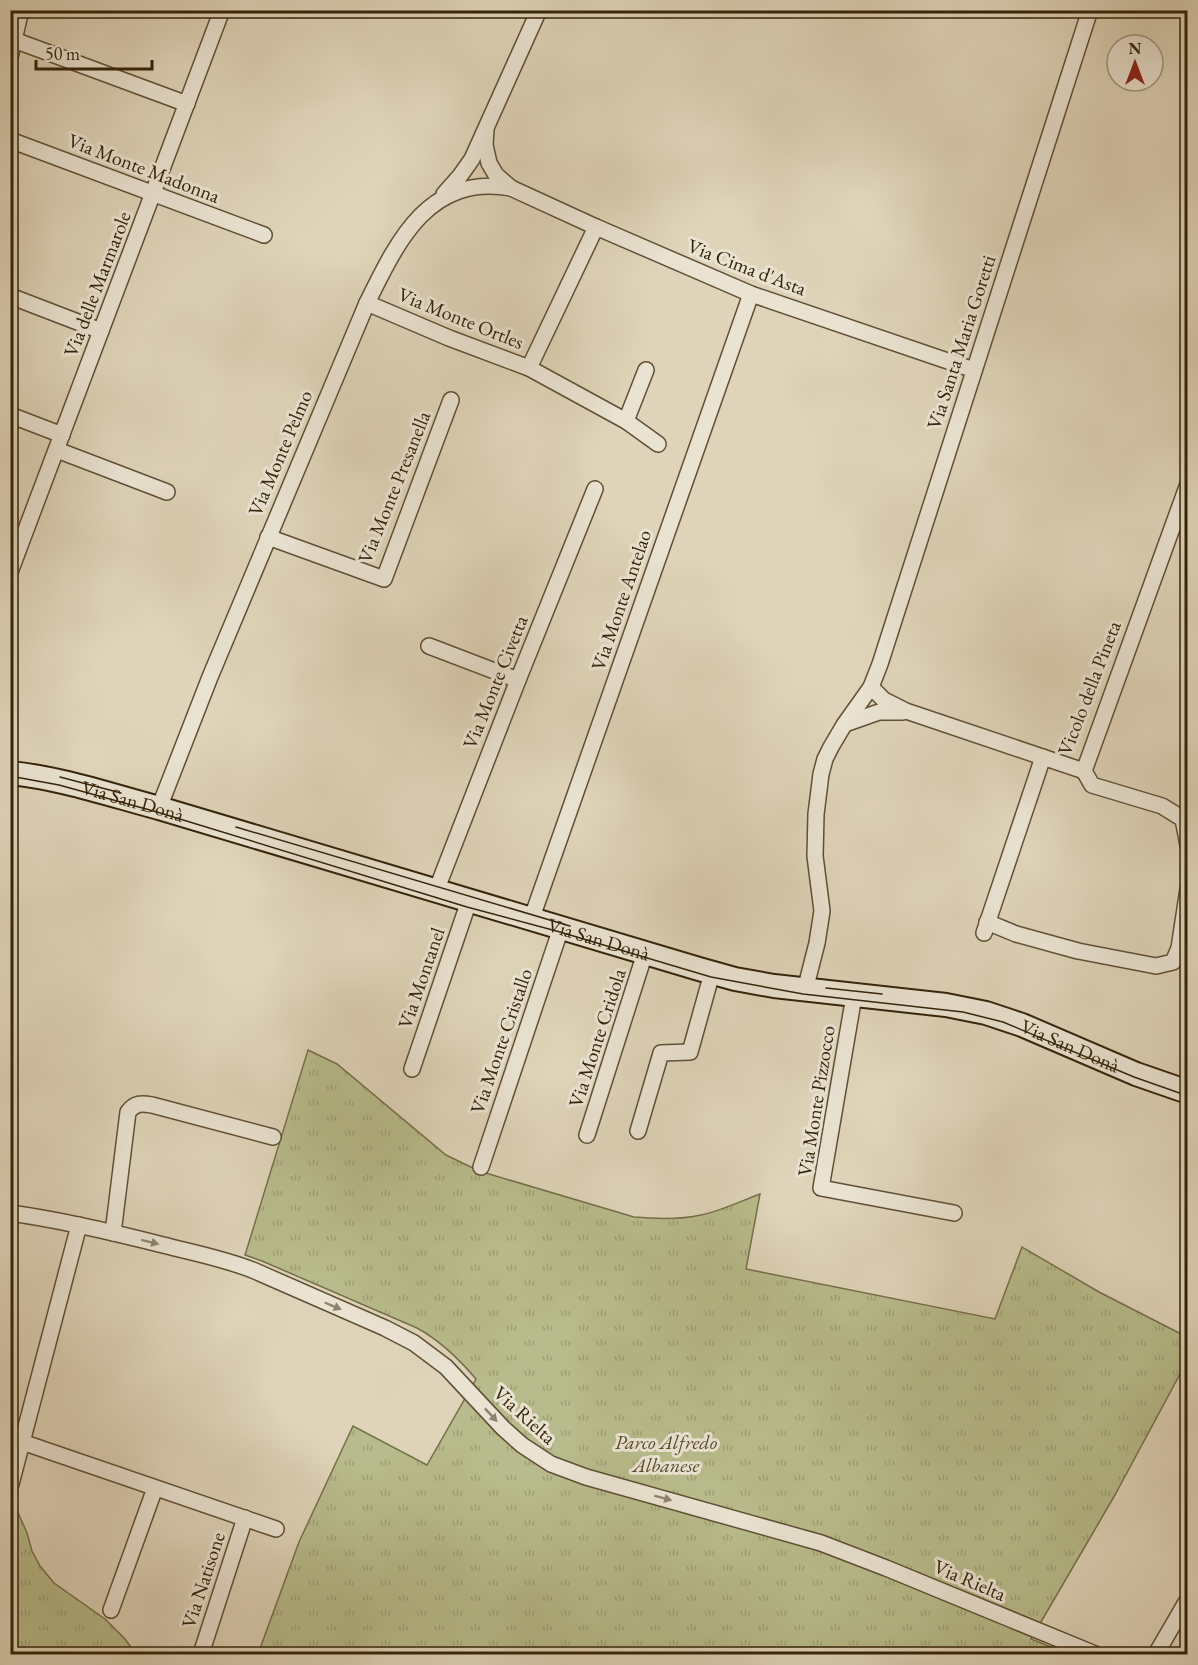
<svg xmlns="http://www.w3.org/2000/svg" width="1198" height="1665" viewBox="0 0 1198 1665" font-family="'EB Garamond',serif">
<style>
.park{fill:url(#park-tufts);stroke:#766f4a;stroke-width:1.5}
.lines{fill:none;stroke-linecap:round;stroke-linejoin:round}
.street-casing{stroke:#604f35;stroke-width:18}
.secondary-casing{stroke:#352309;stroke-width:26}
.street{stroke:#eae3d2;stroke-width:15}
.secondary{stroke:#eae3d2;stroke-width:22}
.tram{stroke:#352309;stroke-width:1.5}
.oneway{fill:#90836e}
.labels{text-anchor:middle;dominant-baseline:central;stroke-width:6;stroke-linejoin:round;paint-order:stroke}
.street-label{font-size:20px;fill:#352309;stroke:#eae3d2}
.park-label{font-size:20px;font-style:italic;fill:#56492a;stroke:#eae3d2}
</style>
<defs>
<pattern id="park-tufts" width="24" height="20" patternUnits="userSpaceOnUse" patternTransform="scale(1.5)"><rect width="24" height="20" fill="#b8bb8b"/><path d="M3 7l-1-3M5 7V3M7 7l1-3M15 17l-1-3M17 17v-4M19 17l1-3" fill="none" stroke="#9fa077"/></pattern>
</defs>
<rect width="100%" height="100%" fill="#dfd4b9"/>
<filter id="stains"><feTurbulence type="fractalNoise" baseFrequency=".00333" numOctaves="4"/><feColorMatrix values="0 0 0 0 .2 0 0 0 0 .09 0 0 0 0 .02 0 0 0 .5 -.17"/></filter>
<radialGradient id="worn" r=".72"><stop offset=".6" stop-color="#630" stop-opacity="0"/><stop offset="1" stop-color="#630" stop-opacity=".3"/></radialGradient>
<g class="park">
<path d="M 308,1050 L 337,1064 L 446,1155 L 479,1171 L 634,1217 C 656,1219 679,1220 701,1215 C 721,1211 741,1201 760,1194 L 746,1269 L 995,1319 L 1022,1247 L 1099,1292 L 1187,1337 L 1187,1361 L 1115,1495 L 1031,1639 L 1068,1654 L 258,1654 L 299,1542 L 353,1426 L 427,1465 L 476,1379 C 459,1359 441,1341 417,1328 L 262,1261 L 245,1255 Z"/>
<polygon points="11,1497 27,1533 32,1551 40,1566 54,1583 105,1619 125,1639 136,1654 11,1654"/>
</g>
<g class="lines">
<g class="street-casing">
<g id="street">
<polyline points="14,40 187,104"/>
<polyline points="10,57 21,10"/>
<polyline points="486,129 485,145 489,163 496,175 511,188 596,227 751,294 974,370"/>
<polyline points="10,140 264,235"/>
<polyline points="444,194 460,176 472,159 539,10"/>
<polyline points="10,296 101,331"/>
<polyline points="367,303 449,338 529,368 596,227"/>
<polyline points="529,368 626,421 658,444"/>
<polyline points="10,415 62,435"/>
<polyline points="626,421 646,370"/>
<polyline points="57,450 167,492"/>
<polyline points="268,537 384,579 451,400"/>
<polyline points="10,572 222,10"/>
<polyline points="429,646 518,680"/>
<polyline points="871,687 884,700 906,711 1084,771 1188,484"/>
<polyline points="845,724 879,712 903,712"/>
<polyline points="1084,771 1092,785 1162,806 1183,819 1188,845"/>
<path d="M 159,808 L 210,677 L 367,303 C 398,240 429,174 511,188"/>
<polyline points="436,891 518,680 595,489"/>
<polyline points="531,920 751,294"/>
<polyline points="987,922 1016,934 1078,951 1156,966 1173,962 1179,948 1188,889"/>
<polyline points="984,933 1043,757"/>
<polyline points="805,990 817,943 822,911 815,856 816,814 821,774 825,759 831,747 844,725 871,687 880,664 1090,10"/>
<polyline points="854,996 821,1188 954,1213"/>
<polyline points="412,1069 469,901"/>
<polyline points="638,1131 661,1053 690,1052 712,973"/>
<polyline points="587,1135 645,953"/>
<polyline points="481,1167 561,928"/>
<path d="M 10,1213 C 62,1220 112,1232 163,1245 C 194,1253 226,1259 255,1271 L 385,1328 L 414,1343 L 446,1367 L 503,1428 L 522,1445 L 551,1464 L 586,1477 L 821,1543 L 886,1568 L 1095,1654"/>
<path d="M 113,1233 L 128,1112 C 135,1103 141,1103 152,1105 L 273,1137"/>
<polyline points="22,1442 276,1529"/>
<polyline points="11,1484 79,1225"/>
<polyline points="111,1610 155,1488"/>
<polyline points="201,1654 245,1518"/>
<polyline points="1156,1654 1188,1599"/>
</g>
</g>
<g class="secondary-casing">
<g id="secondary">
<path id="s1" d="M 10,773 C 61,778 110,795 159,808 L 699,969 L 735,979 L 774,986 L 946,1005 L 986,1013 L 1022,1025 L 1136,1074 L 1188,1092"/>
</g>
</g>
<use href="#street" class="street"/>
<use href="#secondary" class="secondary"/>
<g class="tram">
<polyline points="10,776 59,785 157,812 467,907 560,932 711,977 803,994 963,1012 1003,1022 1134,1077 1188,1096"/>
<polyline points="60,777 121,793"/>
<polyline points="236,827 570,926"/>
<polyline points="826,988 882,994"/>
</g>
</g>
<defs><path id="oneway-solid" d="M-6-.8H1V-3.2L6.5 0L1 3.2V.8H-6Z" transform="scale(1.5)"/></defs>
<g class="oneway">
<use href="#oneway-solid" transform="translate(150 1242) rotate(14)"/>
<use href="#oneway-solid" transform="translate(333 1306) rotate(23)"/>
<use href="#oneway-solid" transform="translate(491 1415) rotate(47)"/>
<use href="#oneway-solid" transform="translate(663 1498) rotate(15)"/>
</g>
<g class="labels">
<g class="street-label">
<text transform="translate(144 168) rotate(21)">Via Monte Madonna</text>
<text transform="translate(747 267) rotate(21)">Via Cima d'Asta</text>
<text transform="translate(97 284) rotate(-69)">Via delle Marmarole</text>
<text transform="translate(461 318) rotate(22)">Via Monte Ortles</text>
<text transform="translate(961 342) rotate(-72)">Via Santa Maria Goretti</text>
<text transform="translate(280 453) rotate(-67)">Via Monte Pelmo</text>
<text transform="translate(394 487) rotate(-68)">Via Monte Presanella</text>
<text transform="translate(621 600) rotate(-71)">Via Monte Antelao</text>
<text transform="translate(495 682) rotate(-68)">Via Monte Civetta</text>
<text transform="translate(1089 688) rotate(-69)">Vicolo della Pineta</text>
<text stroke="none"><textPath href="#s1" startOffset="126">Via San Donà</textPath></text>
<text stroke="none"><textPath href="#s1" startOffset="612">Via San Donà</textPath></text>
<text transform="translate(421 978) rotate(-71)">Via Montanel</text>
<text transform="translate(597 1038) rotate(-72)">Via Monte Cridola</text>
<text transform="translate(501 1041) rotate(-71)">Via Monte Cristallo</text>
<text stroke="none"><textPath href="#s1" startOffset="1098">Via San Donà</textPath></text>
<text transform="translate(816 1101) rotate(-81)">Via Monte Pizzocco</text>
<text transform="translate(525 1415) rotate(42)">Via Rielta</text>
<text transform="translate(203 1580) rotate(-72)">Via Natisone</text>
<text transform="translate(970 1580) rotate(23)">Via Rielta</text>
</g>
<g class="park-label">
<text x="666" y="1442">Parco Alfredo<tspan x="666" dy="23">Albanese</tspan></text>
</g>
</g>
<rect width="1198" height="1665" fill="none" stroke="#dfd4b9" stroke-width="36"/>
<rect x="12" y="12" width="1174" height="1641" fill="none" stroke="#352309" stroke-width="3"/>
<rect x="18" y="18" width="1162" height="1629" fill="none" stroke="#352309" stroke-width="1.5"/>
<g transform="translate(1135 63)"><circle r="28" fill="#eae3d2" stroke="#a29682" stroke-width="1.5"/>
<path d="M0-4.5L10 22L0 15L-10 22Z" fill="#8f2418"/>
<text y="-9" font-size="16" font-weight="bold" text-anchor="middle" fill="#352309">N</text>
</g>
<path d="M36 60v9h116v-9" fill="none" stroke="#352309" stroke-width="3"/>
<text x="45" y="60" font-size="18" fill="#352309" stroke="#eae3d2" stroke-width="4.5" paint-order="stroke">50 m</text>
<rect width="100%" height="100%" filter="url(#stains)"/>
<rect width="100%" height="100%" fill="url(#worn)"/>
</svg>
